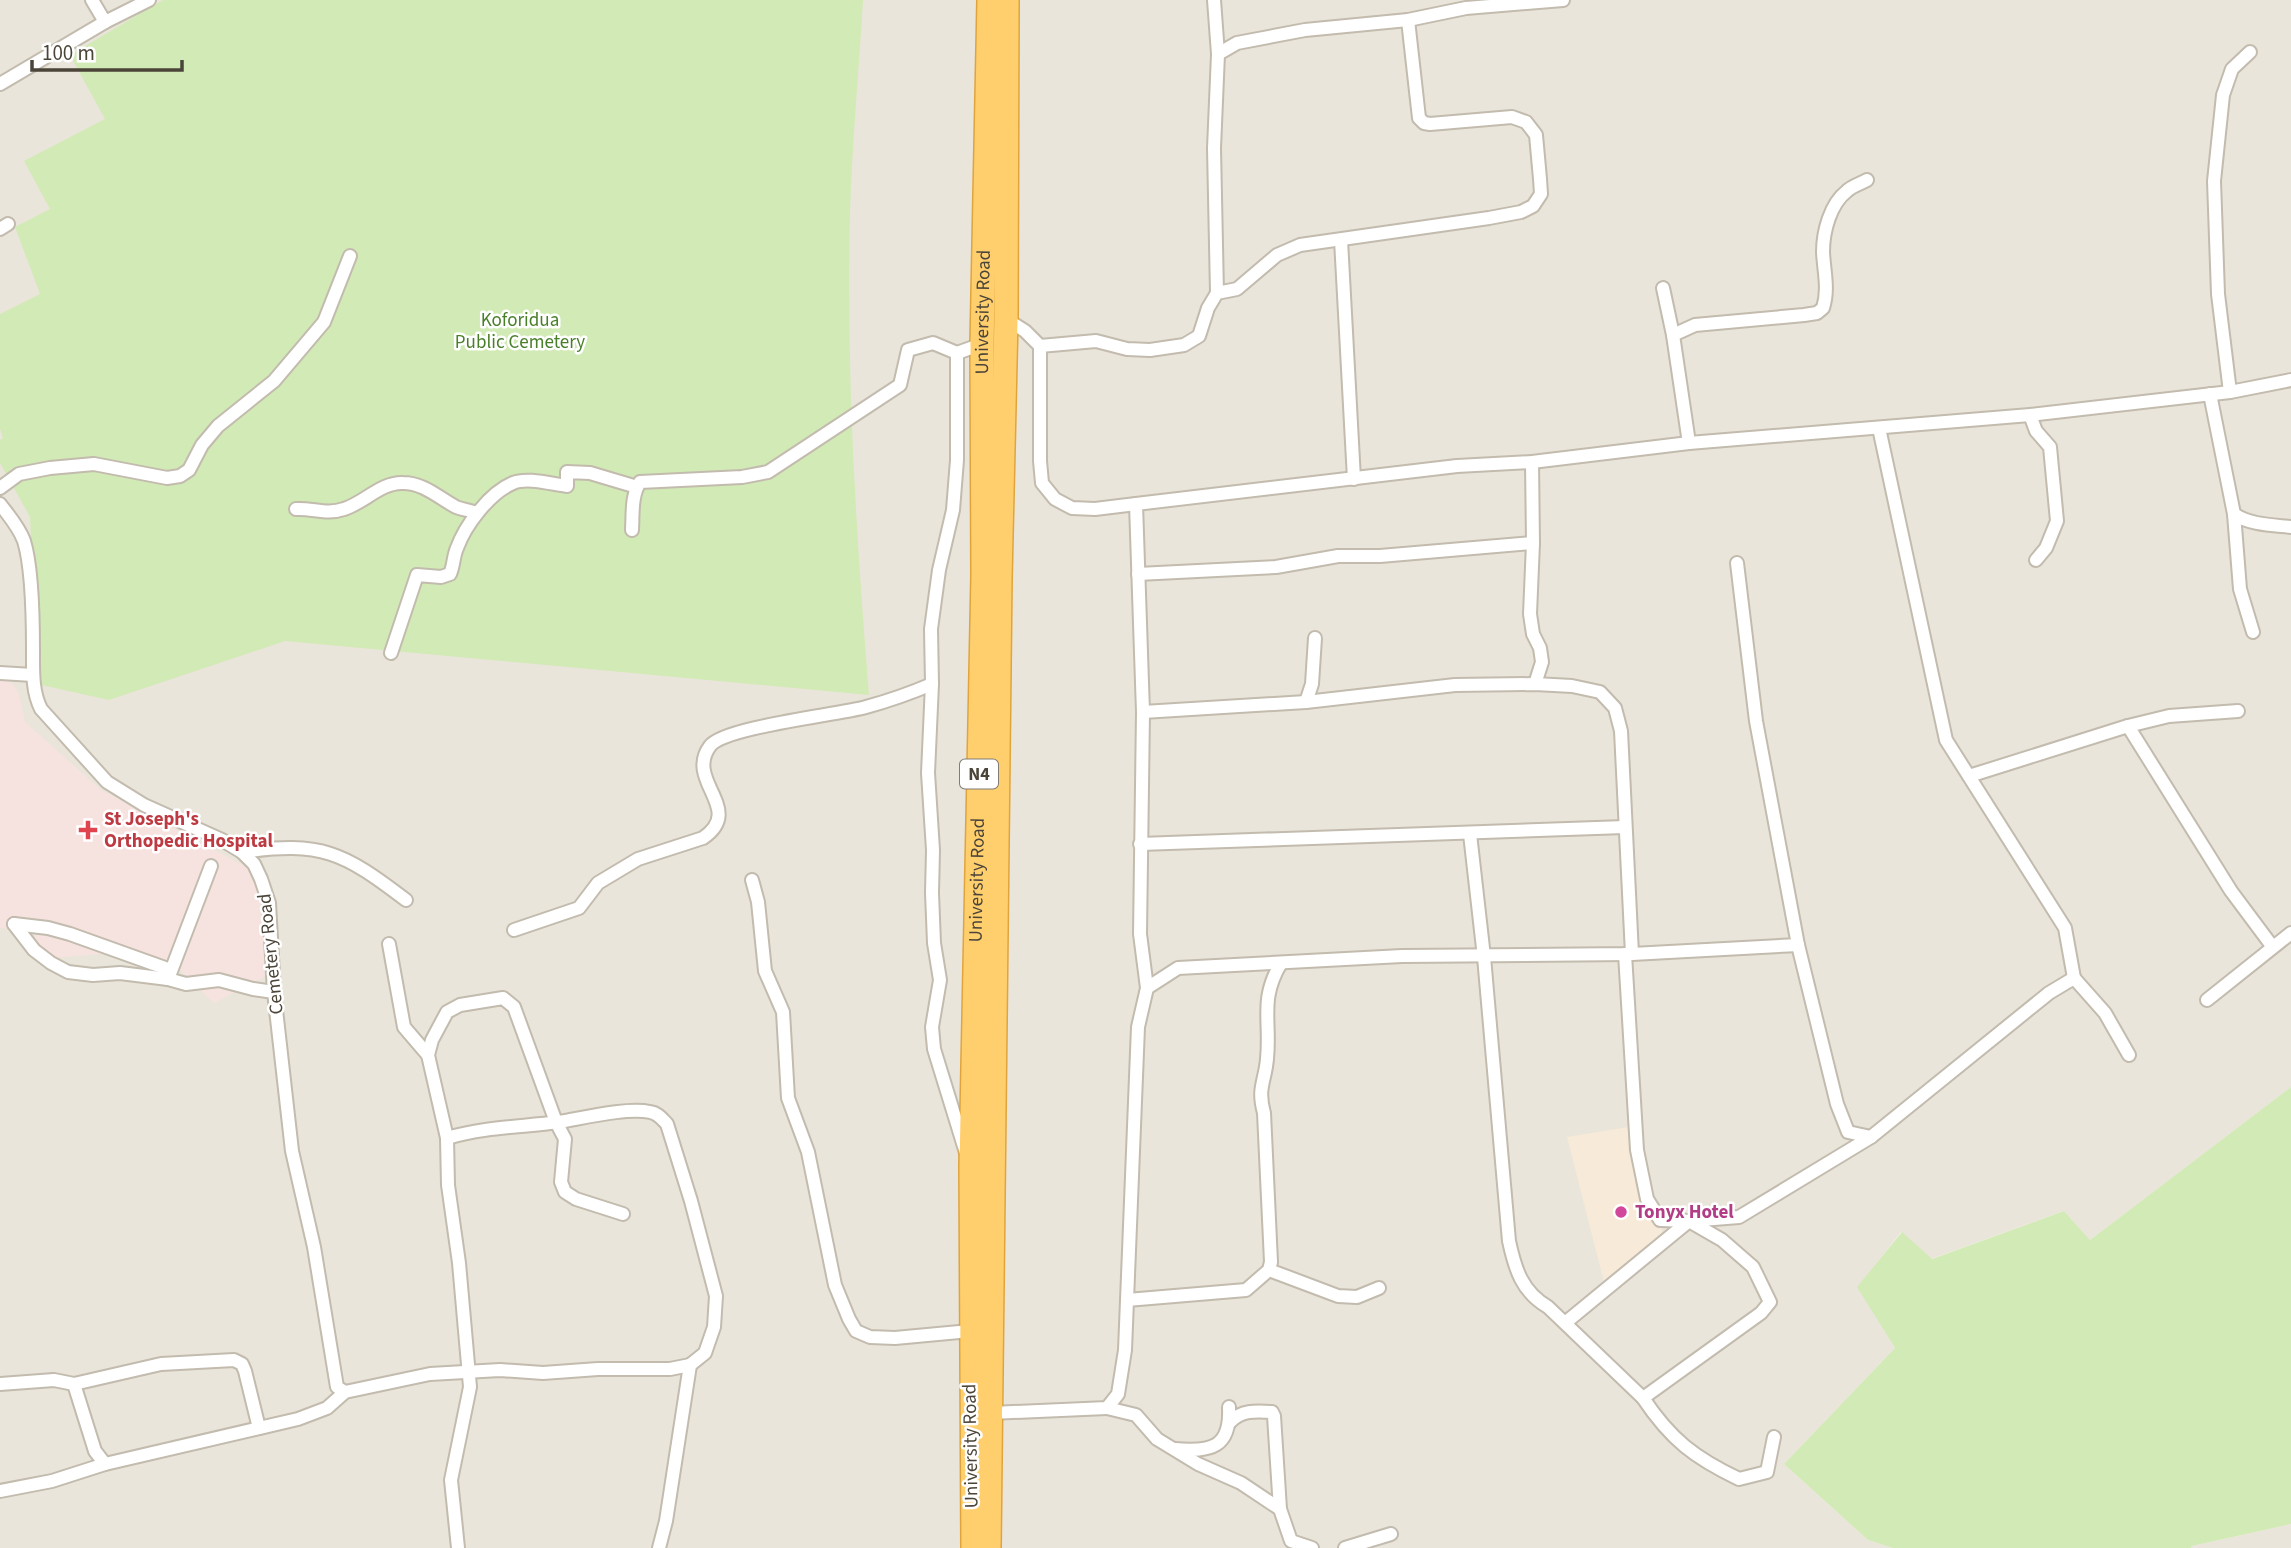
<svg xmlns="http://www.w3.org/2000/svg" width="2291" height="1548" viewBox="0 0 2291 1548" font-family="'Source Sans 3',sans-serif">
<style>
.residential{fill:#eae5da}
.commercial{fill:#f7ead8}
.medical{fill:#f6e3e0}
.green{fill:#d2eab5}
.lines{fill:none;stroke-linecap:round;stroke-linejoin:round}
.street-casing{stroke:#c2bbae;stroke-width:16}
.highway-casing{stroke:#e0a43c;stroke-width:26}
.street{stroke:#fff;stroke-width:12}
.highway{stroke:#ffcf6e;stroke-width:23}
.health-dot{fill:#e0444e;stroke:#fff;stroke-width:2.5}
.hotel-dot{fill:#d1479c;stroke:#fff;stroke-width:2.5}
.labels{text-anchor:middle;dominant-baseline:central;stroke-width:5;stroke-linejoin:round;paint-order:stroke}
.shield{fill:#fff;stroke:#817c74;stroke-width:2}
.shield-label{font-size:18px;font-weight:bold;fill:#4b4439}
.street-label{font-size:19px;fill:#4b4439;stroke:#fff}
.park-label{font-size:19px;fill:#4a7f2a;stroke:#fff}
.health-label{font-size:19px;font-weight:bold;fill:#be3a42;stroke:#fff;text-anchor:start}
.hotel-label{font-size:19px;font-weight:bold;fill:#b23c85;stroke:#fff;text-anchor:start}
</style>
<rect width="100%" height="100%" fill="#f6f3ec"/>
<g class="residential">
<polygon points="0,0 980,0 961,1548 0,1548"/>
<polygon points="1015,0 2291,0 2291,1087 2090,1240 2064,1211 1931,1259 1901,1232 1858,1287 1895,1348 1784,1464 1868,1540 1893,1548 995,1548"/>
<polygon points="2291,1524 2291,1548 2191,1548 2192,1546"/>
</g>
<polygon class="commercial" points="1635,1126 1643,1169 1665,1240 1604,1282 1567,1137"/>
<polygon class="medical" points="0,669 18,691 25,722 101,790 250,869 266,918 269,974 214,1003 172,962 137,951 38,959 34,929 0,928"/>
<g class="green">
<path d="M 163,0 L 863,0 C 859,71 852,141 850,212 C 846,373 856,534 869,695 L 285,641 L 109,700 L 37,684 L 30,517 L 0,463 L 0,440 L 3,438 L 0,429 L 0,314 L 40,294 L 15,227 L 50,209 L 24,161 L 105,119 L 70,55 Z"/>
<polygon points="2291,1087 2291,1524 2192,1546 2191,1548 1893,1548 1868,1540 1784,1464 1895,1348 1857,1287 1902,1232 1932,1259 2064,1211 2090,1240"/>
</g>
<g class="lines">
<g class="street-casing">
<g id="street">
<polyline points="92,0 105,22"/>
<polyline points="1214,0 1218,54 1214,148 1217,293"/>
<polyline points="1218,54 1237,43 1305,30 1408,20 1466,8 1563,0"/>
<polyline points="0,84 105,22 149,0"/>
<polyline points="0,229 8,224"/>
<polyline points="1341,240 1354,479"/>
<polyline points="1663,288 1673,335 1689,443"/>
<polyline points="1006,319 1025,331 1040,346 1040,461 1042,483 1055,499 1072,508 1095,509 1136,504"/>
<path d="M 1673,335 L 1695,325 L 1804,315 L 1817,313 L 1823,308 C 1829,289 1824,272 1823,252 C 1823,232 1830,204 1847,191 C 1852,186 1860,184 1867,180"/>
<polyline points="1040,346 1096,341 1127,349 1150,350 1184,345 1199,336 1208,308 1217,293 1237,289 1277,255 1300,245 1489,218 1521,212 1533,206 1541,194 1540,179 1536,135 1526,122 1512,117 1430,124 1424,123 1419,118 1408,20"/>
<polyline points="957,353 957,460 953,510 939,570 931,629 932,684 928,773 933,850 932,893 934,943 940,980 932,1027 934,1049 966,1153"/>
<polyline points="2230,392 2218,294 2214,181 2223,95 2232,69 2250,52"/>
<path d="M 2210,394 L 2234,514 C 2250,525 2272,525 2291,527"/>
<polyline points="2030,415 2036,431 2050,447 2057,521 2046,548 2036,560"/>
<polyline points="1879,428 1946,740 2065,928 2074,978"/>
<polyline points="1532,462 1533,543 1530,614 1533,634 1540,648 1542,662 1535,684"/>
<polyline points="0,488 19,474 50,468 94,464 167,478 180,476 189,470 202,445 218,426 274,381 324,322 350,256"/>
<path d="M 0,504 C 9,516 19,527 24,541 C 32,567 33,622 33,650 C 33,671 32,691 41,709 L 107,782 L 144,805 L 222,840 L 242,852 L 254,864 L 261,879 L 269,903 L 274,992 L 292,1151 L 314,1247 L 337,1387 L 345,1392"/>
<path d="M 296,509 C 313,508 327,515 344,509 C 364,503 381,482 403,483 C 424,483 439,498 456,507 C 463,510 470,510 477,513"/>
<polyline points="2234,514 2240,589 2253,632"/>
<path d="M 632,530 C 633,514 631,496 640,482 L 742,477 L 768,472 L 900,385 L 908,350 L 933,343 L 957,353 L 982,344"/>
<polyline points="1737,563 1756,721 1798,945 1837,1104 1848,1132 1871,1137 2049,993 2074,978 2105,1013 2129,1055"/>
<polyline points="1138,574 1276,567 1338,556 1380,556 1533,543"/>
<path d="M 391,653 L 417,575 L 441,577 L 450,574 C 454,565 453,557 457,548 C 465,526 489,493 513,483 C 527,477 551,484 567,486 L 567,472 L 590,473 L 637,487"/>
<polyline points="0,673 33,675"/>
<polyline points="1306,702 1312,684 1315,638"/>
<polyline points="1143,712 1306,702 1455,685 1535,684 1572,686 1600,692 1615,708 1621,731 1632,954"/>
<polyline points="2128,726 2231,891 2272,946"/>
<polyline points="1969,776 2128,726 2169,716 2238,711"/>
<path d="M 1470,834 L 1484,957 L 1509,1241 C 1515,1269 1522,1292 1548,1307 L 1643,1398 L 1761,1313 L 1770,1302 L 1753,1267 L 1722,1240 L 1689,1221"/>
<polyline points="1140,844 1625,827"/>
<path d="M 242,852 C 322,841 343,852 406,900"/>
<polyline points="752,880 758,902 765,971 783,1012 788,1098 808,1152 835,1285 849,1319 856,1331 870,1337 895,1338 970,1331"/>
<polyline points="14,924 34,950 51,963 68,972 93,975 120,973 168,979 186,984 219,980 253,989 274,992"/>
<polyline points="14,924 48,928 70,934 165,968 168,979"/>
<path d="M 514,930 L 579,908 L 598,883 L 638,859 L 703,838 C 746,809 684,781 710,746 C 724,727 837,715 866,707 C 888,701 911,693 932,684"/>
<polyline points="389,944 404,1027 428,1055"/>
<polyline points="1625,954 1637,1150 1647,1199 1660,1220 1689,1221 1739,1217 1871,1137"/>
<polyline points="168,979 211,866"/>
<polyline points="1147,988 1178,968 1402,956 1632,954 1798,945"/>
<polyline points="2207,1000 2291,933"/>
<polyline points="447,1138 428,1055 432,1040 447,1012 460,1005 503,998 514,1007 556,1122 565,1139 561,1182 565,1192 576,1199 623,1214"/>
<polyline points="1269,1270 1338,1296 1357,1297 1379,1288"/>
<path d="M 1127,1300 L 1246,1290 L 1269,1270 L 1271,1262 L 1264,1113 C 1257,1088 1265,1082 1267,1059 C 1271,1020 1259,1000 1281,963"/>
<polyline points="1565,1323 1689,1221"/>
<polyline points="0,1384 54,1380 74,1384 161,1364 234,1360 242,1364 245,1371 259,1428"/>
<polyline points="74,1384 95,1451 105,1464 298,1419 327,1408 345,1392 430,1374 500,1370 543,1373 598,1369 670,1369 690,1365 666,1521 659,1548"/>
<path d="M 1643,1398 C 1671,1440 1695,1458 1739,1479 L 1767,1472 L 1774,1437"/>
<polyline points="1107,1408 1136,1415 1157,1439 1198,1464 1241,1483 1280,1509 1291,1541 1312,1548"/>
<polyline points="991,1413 1107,1408 1118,1394 1125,1350 1138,1027 1147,988 1140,934 1143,712 1136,504 1457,466 1532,462 1689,443 2030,415 2230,392 2291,380"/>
<path d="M 1230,1422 C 1242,1410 1255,1411 1272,1412 L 1274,1416 L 1280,1509"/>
<path d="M 1175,1449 C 1211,1452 1231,1448 1229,1407"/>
<polyline points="0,1491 52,1481 105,1464"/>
<path d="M 458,1548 L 451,1480 L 470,1387 L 459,1263 L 448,1185 L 447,1138 C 484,1127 521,1127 559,1122 C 583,1118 628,1107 650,1112 C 658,1113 662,1119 667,1124 L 691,1201 L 716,1296 L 714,1327 L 705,1353 L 690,1365"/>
<polyline points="1345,1548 1391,1534"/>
</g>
</g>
<g class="highway-casing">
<g id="highway">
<path id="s1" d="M 973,1548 L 971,1166 L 983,575 L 982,344 L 989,0"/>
<polyline points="989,1548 1000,578 1006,319 1007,0"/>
</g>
</g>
<use href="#street" class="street"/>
<use href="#highway" class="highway"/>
</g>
<path class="health-dot" d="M84.5 819.5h7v7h7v7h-7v7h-7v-7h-7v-7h7z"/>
<circle class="hotel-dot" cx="1621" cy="1212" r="7"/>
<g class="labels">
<rect class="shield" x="960" y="759.5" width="38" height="29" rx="5"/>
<g class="shield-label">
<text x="979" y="774">N4</text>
</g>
<g class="street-label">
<text stroke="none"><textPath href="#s1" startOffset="1236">University Road</textPath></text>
<text stroke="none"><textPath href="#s1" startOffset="668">University Road</textPath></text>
<text transform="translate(271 954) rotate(-96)">Cemetery Road</text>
<text transform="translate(971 1446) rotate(-91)">University Road</text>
</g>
<g class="park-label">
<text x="520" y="320">Koforidua<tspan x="520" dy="22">Public Cemetery</tspan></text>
</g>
<g class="health-label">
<text x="104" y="819">St Joseph's<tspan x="104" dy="22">Orthopedic Hospital</tspan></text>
</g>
<g class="hotel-label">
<text x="1635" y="1212">Tonyx Hotel</text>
</g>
</g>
<path d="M32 60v10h150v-10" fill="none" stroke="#4b4439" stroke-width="3.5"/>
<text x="42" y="60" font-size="21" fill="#4b4439" stroke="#ffffff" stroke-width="5" paint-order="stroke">100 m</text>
</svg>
